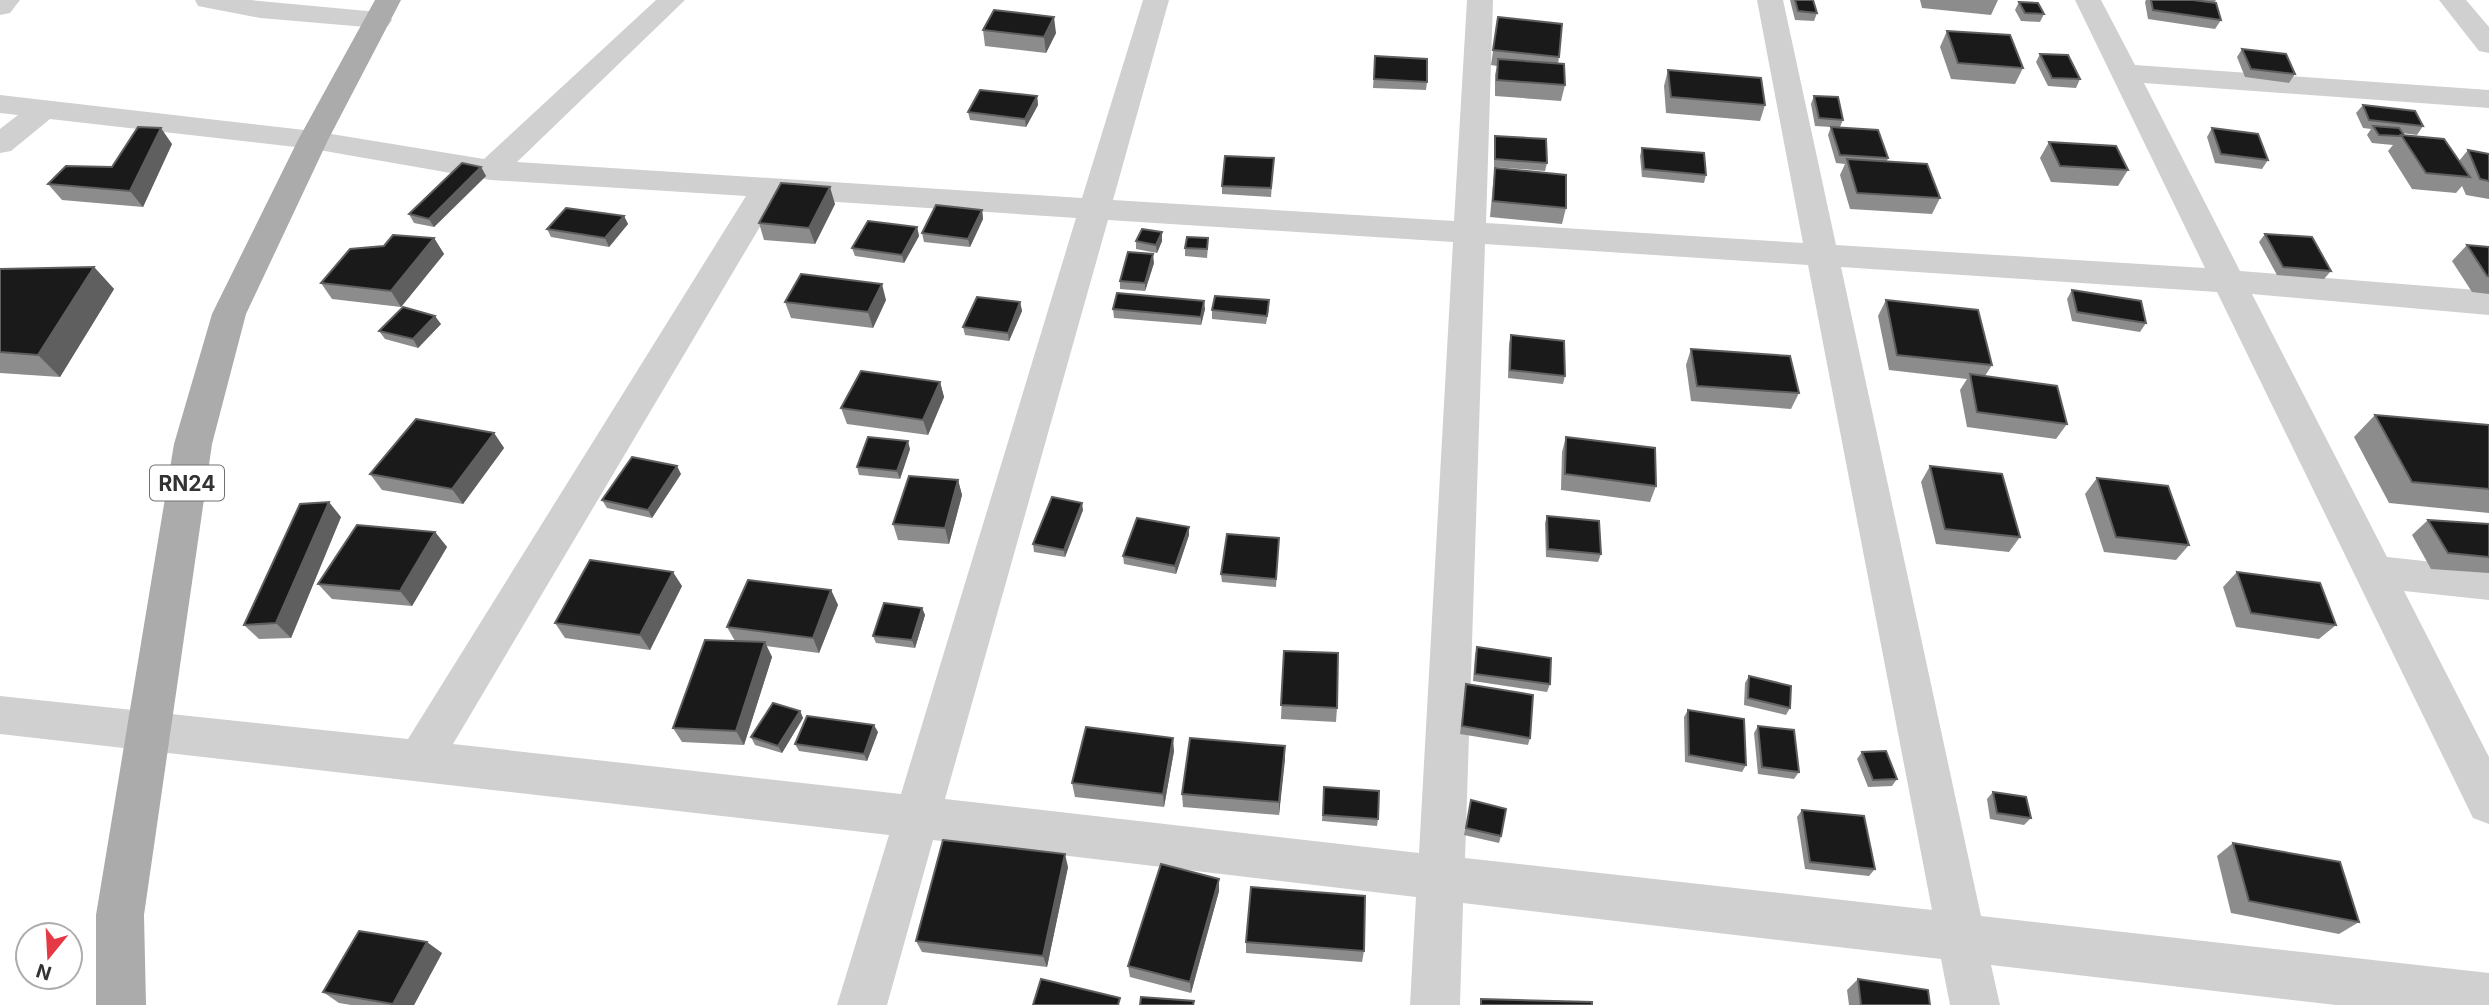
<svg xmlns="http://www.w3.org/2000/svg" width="2489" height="1005" viewBox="0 0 2489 1005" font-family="Inter,sans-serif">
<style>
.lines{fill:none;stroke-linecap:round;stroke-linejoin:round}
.minor{fill:#d0d0d0;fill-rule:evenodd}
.primary{fill:#ababab;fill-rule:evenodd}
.wall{fill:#8c8c8c}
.shaded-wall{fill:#5f5f5f}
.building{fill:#1a1a1a;stroke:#5f5f5f;stroke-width:2}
.labels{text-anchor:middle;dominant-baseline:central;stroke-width:7;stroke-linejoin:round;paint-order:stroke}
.shield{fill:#fff;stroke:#707070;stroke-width:2}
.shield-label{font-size:21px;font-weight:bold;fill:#333}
</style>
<rect width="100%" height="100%" fill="#fff"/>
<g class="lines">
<g class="minor">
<polygon points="0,0 20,0 10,13 0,15"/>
<polygon points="195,0 250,0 378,12 388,14 392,20 388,26 378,28 260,18 198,6"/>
<path d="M 656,0 L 685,0 L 517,162 L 1082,198 L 1143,0 L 1169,0 L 1113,200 L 1454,221 L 1467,0 L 1493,0 L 1486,223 L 1803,243 L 1757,0 L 1783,0 L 1836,245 L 2205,268 L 2075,0 L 2101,0 L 2135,65 L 2489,90 L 2489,108 L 2144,83 L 2240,271 L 2489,291 L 2489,315 L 2252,294 L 2387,557 L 2489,568 L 2489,600 L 2404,591 L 2489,757 L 2489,824 L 2473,818 L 2217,292 L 1841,267 L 1981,916 L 2489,973 L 2489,1005 L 2336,1005 L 1991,965 L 2000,1005 L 1950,1005 L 1941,959 L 1463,903 L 1460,1005 L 1410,1005 L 1416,897 L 933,840 L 887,1005 L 837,1005 L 889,835 L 0,734 L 0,696 L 408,739 L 746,196 L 491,180 L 313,149 L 50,119 L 11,151 L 0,153 L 0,129 L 18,115 L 0,113 L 0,95 L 313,131 L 484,159 ZM 777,198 L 1076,218 L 901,794 L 453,744 ZM 1108,220 L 1453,242 L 1419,853 L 945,799 ZM 1485,244 L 1808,265 L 1932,910 L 1465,858 Z"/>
<polygon points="2439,0 2466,0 2489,27 2489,53 2479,51"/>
</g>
<polygon class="primary" points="375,0 401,0 328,140 246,314 212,444 144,915 146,1005 96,1005 96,915 174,444 212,314 298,140"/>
</g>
<g class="wall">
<polygon points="1790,0 1813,0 1817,13 1814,21 1795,20"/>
<polygon points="1920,0 1998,0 1991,15 1922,8"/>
<polygon points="2146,0 2216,0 2214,3 2221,20 2215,29 2148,19 2145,2"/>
<polygon points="2019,2 2044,14 2040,22 2021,21 2015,10"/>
<polygon points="1498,17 1559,57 1558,64 1565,85 1561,101 1495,96 1495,75 1497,66 1491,65"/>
<polygon points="983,30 1056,33 1046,53 985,46"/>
<polygon points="1947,31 2023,68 2015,84 1951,79 1940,47"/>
<polygon points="2242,49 2295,74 2289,83 2245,77 2237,57"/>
<polygon points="2040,54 2080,79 2076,88 2048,86 2036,62"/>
<polygon points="1375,56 1427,82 1426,90 1373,88"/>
<polygon points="1668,70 1765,105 1760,121 1666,113 1664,86"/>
<polygon points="1037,96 1038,105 1026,127 970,120 968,112"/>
<polygon points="1814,96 1843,120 1840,127 1888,158 1887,161 1940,198 1932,214 1850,209 1840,175 1845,164 1836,163 1828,135 1831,127 1815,126 1811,104"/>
<polygon points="2363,105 2423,126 2417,135 2402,133 2404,135 2459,161 2468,150 2489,154 2489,199 2466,195 2462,186 2456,193 2412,189 2388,151 2393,145 2372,143 2367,135 2371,129 2363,128 2356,113"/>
<polygon points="2212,128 2268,160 2262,169 2215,163 2207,137"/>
<polygon points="1495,136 1547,163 1545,171 1494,167 1494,144"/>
<polygon points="2049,142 2128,170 2118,186 2051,182 2040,158"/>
<polygon points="172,144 143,207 62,200 48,184 112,167"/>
<polygon points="1642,148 1706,175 1704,183 1642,177 1640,156"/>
<polygon points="1274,158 1271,197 1222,194 1222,186"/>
<polygon points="481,167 486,176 434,227 414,223 409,214"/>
<polygon points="1495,168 1566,208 1562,224 1490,217 1493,184"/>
<polygon points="835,204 815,244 764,240 759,223"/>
<polygon points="982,210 983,219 970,247 924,242 922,233"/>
<polygon points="624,216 628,224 609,247 551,237 547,229"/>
<polygon points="917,227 919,236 904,263 855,256 852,248"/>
<polygon points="1162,232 1162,241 1157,253 1136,249 1136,241"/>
<polygon points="2265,234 2331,271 2324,279 2277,275 2259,242"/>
<polygon points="434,238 444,254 401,307 332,299 321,283 384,246"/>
<polygon points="2467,245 2489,247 2489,294 2472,292 2452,261"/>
<polygon points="1208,246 1207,258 1185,256 1185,248"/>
<polygon points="1154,263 1145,291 1120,289 1120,281"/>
<polygon points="94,267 114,289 60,377 0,373 0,269"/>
<polygon points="2072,290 2146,323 2140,332 2072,321 2067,299"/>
<polygon points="886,300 873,328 791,318 785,302"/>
<polygon points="1269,300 1269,309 1266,324 1212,319 1212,310"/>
<polygon points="1886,300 1992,365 1985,376 2067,424 2056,439 1967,427 1960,390 1967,379 1889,370 1878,316"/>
<polygon points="1020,302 1022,311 1009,341 965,335 963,327"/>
<polygon points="1113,309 1205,309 1201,325 1114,318"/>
<polygon points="441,324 418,348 385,339 379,331"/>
<polygon points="1511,335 1565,376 1563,384 1508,378 1509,344"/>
<polygon points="1691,349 1799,393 1791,409 1691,401 1686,365"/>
<polygon points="940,382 944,397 928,435 847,424 841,408"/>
<polygon points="2375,415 2489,425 2489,513 2389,503 2354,437"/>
<polygon points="494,433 504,448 463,504 382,490 370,474"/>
<polygon points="1566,437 1656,486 1650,502 1561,490 1562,452"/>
<polygon points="910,449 900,479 859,475 857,467"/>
<polygon points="1930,466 2020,537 2009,552 1936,544 1921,482"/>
<polygon points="681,474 652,518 607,508 602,500"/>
<polygon points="2097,478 2189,545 2176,560 2104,552 2085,494"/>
<polygon points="958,480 962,495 949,544 898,540 893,524"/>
<polygon points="1083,510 1065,557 1034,552 1033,544"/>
<polygon points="1547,516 1601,554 1598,562 1546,557 1545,523"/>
<polygon points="341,517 291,638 259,639 244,625"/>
<polygon points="2428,520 2489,524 2489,573 2431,569 2412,535"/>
<polygon points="1189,527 1189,535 1176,574 1124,564 1123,556"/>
<polygon points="435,532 447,547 412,606 332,599 318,584"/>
<polygon points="1279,538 1276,587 1222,582 1221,574"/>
<polygon points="2237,572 2336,625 2319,639 2236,627 2223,587"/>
<polygon points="682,586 650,650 565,638 555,623"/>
<polygon points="831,590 838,605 819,653 766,646 772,657 744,745 682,742 673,728 735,641 727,627"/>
<polygon points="922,608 925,615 915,648 876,643 873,636"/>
<polygon points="1477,647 1550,684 1547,692 1473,681 1475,655"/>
<polygon points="1284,651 1337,708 1336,722 1281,719"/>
<polygon points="1749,676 1790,708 1786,715 1744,705 1745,683"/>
<polygon points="1466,684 1530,738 1528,745 1460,734"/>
<polygon points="1688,710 1746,765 1742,772 1685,762 1684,717"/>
<polygon points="800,711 803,718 782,753 755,745 751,737"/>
<polygon points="1758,726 1799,772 1794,779 1758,774 1754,733"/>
<polygon points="878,732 867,761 799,751 795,744"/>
<polygon points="1285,746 1279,815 1183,807 1182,794"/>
<polygon points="1174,751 1164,807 1075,797 1072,783"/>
<polygon points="1862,752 1897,779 1892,786 1868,787 1857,759"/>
<polygon points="1324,787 1378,819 1377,826 1322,821"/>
<polygon points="1993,792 2031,818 2024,825 1990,819 1987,799"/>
<polygon points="1471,800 1501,836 1499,843 1464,835"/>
<polygon points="1802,810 1875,869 1869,876 1805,869 1797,817"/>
<polygon points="2233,843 2359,922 2339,934 2231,913 2217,856"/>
<polygon points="1068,867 1047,967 922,952 916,941"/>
<polygon points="1219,891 1191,993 1130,977 1128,966"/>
<polygon points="1246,942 1364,951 1362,962 1246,953"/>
<polygon points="442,953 414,1005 351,1005 339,1003 323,992"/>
<polygon points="1858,979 1930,1005 1849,1005 1847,990"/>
</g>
<g class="shaded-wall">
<polygon points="1054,17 1056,33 1046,53 1044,37"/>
<polygon points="1037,96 1038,105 1026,127 1025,119"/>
<polygon points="161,128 172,144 143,207 130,191"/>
<polygon points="481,167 486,176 434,227 429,219"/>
<polygon points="830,187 835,204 815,244 809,228"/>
<polygon points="982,210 983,219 970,247 968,239"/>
<polygon points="624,216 628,224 609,247 605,238"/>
<polygon points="917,227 919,236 904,263 902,255"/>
<polygon points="1162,232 1162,241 1157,253 1156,245"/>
<polygon points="434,238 444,254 401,307 391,291"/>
<polygon points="1153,254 1154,263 1145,291 1145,283"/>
<polygon points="94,267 114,289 60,377 38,355"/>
<polygon points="882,284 886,300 873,328 868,312"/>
<polygon points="1204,301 1205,309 1201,325 1201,317"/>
<polygon points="1020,302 1022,311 1009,341 1008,333"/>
<polygon points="435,316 441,324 418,348 413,339"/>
<polygon points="940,382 944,397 928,435 923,420"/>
<polygon points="494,433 504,448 463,504 452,489"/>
<polygon points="908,441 910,449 900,479 897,471"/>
<polygon points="677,466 681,474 652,518 648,510"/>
<polygon points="958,480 962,495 949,544 945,528"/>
<polygon points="329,502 341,517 291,638 276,623"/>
<polygon points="1082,503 1083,510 1065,557 1064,550"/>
<polygon points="1189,527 1189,535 1176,574 1175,566"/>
<polygon points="435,532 447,547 412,606 400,591"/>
<polygon points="673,572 682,586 650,650 640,635"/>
<polygon points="831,590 838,605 819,653 813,638"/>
<polygon points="922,608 925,615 915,648 912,640"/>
<polygon points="765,642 772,657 744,745 736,731"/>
<polygon points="800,711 803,718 782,753 778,746"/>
<polygon points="874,725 878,732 867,761 864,754"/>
<polygon points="1173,738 1174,751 1164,807 1163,794"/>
<polygon points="1285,746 1285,760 1279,815 1279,802"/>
<polygon points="1065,854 1068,867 1047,967 1043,956"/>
<polygon points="1219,879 1219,891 1191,993 1190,982"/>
<polygon points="427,942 442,953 414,1005 394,1005 393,1004"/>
</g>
<g class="building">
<polygon points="1795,0 1813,0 1817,13 1798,11"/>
<polygon points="2151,0 2193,0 2216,3 2221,20 2153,10"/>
<polygon points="2019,2 2038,3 2044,14 2025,13"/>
<polygon points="994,10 1054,17 1044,37 983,30"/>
<polygon points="1498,17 1562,24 1559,57 1493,50"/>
<polygon points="1947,31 2010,35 2023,68 1958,63"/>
<polygon points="2242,49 2286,54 2295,74 2251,69"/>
<polygon points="2040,54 2068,55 2080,79 2052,78"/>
<polygon points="1375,56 1427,59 1427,82 1374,79"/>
<polygon points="1498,59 1564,64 1565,85 1497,80"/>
<polygon points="1668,70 1761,78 1765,105 1671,97"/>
<polygon points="980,90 1037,96 1025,119 968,112"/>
<polygon points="1814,96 1838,97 1843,120 1819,118"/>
<polygon points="2363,105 2415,111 2423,126 2369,120"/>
<polygon points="2373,126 2399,128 2404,135 2401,135 2400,136 2379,135"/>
<polygon points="138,127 161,128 130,191 48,184 66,166 112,167"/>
<polygon points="1831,127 1878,130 1888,158 1840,155"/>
<polygon points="2212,128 2258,134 2268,160 2221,154"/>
<polygon points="2401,135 2444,139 2470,177 2426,173"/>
<polygon points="1495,136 1546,139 1547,163 1495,159"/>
<polygon points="2049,142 2116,146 2128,170 2060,166"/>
<polygon points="1642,148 1704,153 1706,175 1644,169"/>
<polygon points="2468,150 2489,154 2489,181 2480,179"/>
<polygon points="1225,156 1274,158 1271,188 1222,186"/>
<polygon points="1847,159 1927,164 1940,198 1857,193"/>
<polygon points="462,163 481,167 429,219 409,214"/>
<polygon points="1495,168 1566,175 1566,208 1493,201"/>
<polygon points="781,183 830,187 809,228 759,223"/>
<polygon points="936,205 982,210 968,239 922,233"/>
<polygon points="566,208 624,216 605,238 547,229"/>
<polygon points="868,221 917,227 902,255 852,248"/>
<polygon points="1142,229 1162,232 1156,245 1136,241"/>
<polygon points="2265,234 2312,237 2331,271 2283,267"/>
<polygon points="393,235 434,238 391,291 321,283 350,249 384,246"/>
<polygon points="1187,237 1208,238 1207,249 1185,248"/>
<polygon points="2467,245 2489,247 2489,276 2487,276"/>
<polygon points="1128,252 1153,254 1145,283 1120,281"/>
<polygon points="94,267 38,355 0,352 0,269"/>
<polygon points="801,274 882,284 868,312 785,302"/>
<polygon points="2072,290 2141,301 2146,323 2077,312"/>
<polygon points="1117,293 1204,301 1201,317 1113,309"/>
<polygon points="1215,296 1269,300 1267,316 1212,310"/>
<polygon points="977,297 1020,302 1008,333 963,327"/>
<polygon points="1886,300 1978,310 1992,365 1897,355"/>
<polygon points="403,307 435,316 413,339 379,331"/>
<polygon points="1511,335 1564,341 1565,376 1510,370"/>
<polygon points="1691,349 1790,356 1799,393 1697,386"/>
<polygon points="861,371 940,382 923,420 841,408"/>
<polygon points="1970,374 2057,386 2067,424 1977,412"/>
<polygon points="2375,415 2489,425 2489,489 2412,482"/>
<polygon points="416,419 494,433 452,489 370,474"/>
<polygon points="868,437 908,441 897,471 857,467"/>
<polygon points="1566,437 1655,448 1656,486 1565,474"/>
<polygon points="632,457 677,466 648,510 602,500"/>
<polygon points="1930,466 2002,474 2020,537 1945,529"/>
<polygon points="909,476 958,480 945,528 893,524"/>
<polygon points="2097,478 2168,486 2189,545 2116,537"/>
<polygon points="1052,497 1082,503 1064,550 1033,544"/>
<polygon points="329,502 276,623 244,625 300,504"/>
<polygon points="1547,516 1599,521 1601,554 1548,549"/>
<polygon points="1137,518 1189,527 1175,566 1123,556"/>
<polygon points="2428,520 2489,524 2489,557 2448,553"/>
<polygon points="357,525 435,532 400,591 318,584"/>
<polygon points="1227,534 1279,538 1276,579 1221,574"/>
<polygon points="590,560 673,572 640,635 555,623"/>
<polygon points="2237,572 2320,583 2336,625 2251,613"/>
<polygon points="748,580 831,590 813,638 727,627"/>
<polygon points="884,603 922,608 912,640 873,636"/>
<polygon points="705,640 765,642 736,731 673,728"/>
<polygon points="1477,647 1551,658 1550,684 1475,674"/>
<polygon points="1284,651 1338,653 1337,708 1281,705"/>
<polygon points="1749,676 1791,686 1790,708 1748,698"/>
<polygon points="1466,684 1533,695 1530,738 1462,726"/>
<polygon points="773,703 800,711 778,746 751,737"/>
<polygon points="1688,710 1744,719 1746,765 1689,755"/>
<polygon points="807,716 874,725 864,754 795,744"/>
<polygon points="1758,726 1794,730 1799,772 1762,767"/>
<polygon points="1086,727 1173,738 1163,794 1072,783"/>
<polygon points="1190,738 1285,746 1279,802 1182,794"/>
<polygon points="1886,751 1897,779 1873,780 1862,752"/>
<polygon points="1324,787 1379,791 1378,819 1323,815"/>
<polygon points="1993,792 2026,797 2031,818 1997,813"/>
<polygon points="1471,800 1506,809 1501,836 1466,828"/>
<polygon points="1802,810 1864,816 1875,869 1810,862"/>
<polygon points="943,840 1065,854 1043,956 916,941"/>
<polygon points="2233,843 2340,862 2359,922 2249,901"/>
<polygon points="1161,864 1219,879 1190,982 1128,966"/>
<polygon points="1251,887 1365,896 1364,951 1246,942"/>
<polygon points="359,931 427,942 393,1004 323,992"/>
<polygon points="1041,979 1120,998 1118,1005 1033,1005"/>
<polygon points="1858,979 1928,990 1930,1005 1861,1005"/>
<polygon points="1141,997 1194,1001 1193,1005 1140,1005"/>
<polygon points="1481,999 1592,1002 1592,1005 1481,1005"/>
</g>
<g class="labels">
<rect class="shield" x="150" y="465.5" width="74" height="35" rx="5"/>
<g class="shield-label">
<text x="187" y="483">RN24</text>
</g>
</g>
<g transform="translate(49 956) rotate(198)"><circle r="33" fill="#ffffff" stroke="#adadad" stroke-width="2"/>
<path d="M0-5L12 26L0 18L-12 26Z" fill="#e63946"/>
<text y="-10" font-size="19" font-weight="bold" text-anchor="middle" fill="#333333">N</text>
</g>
</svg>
